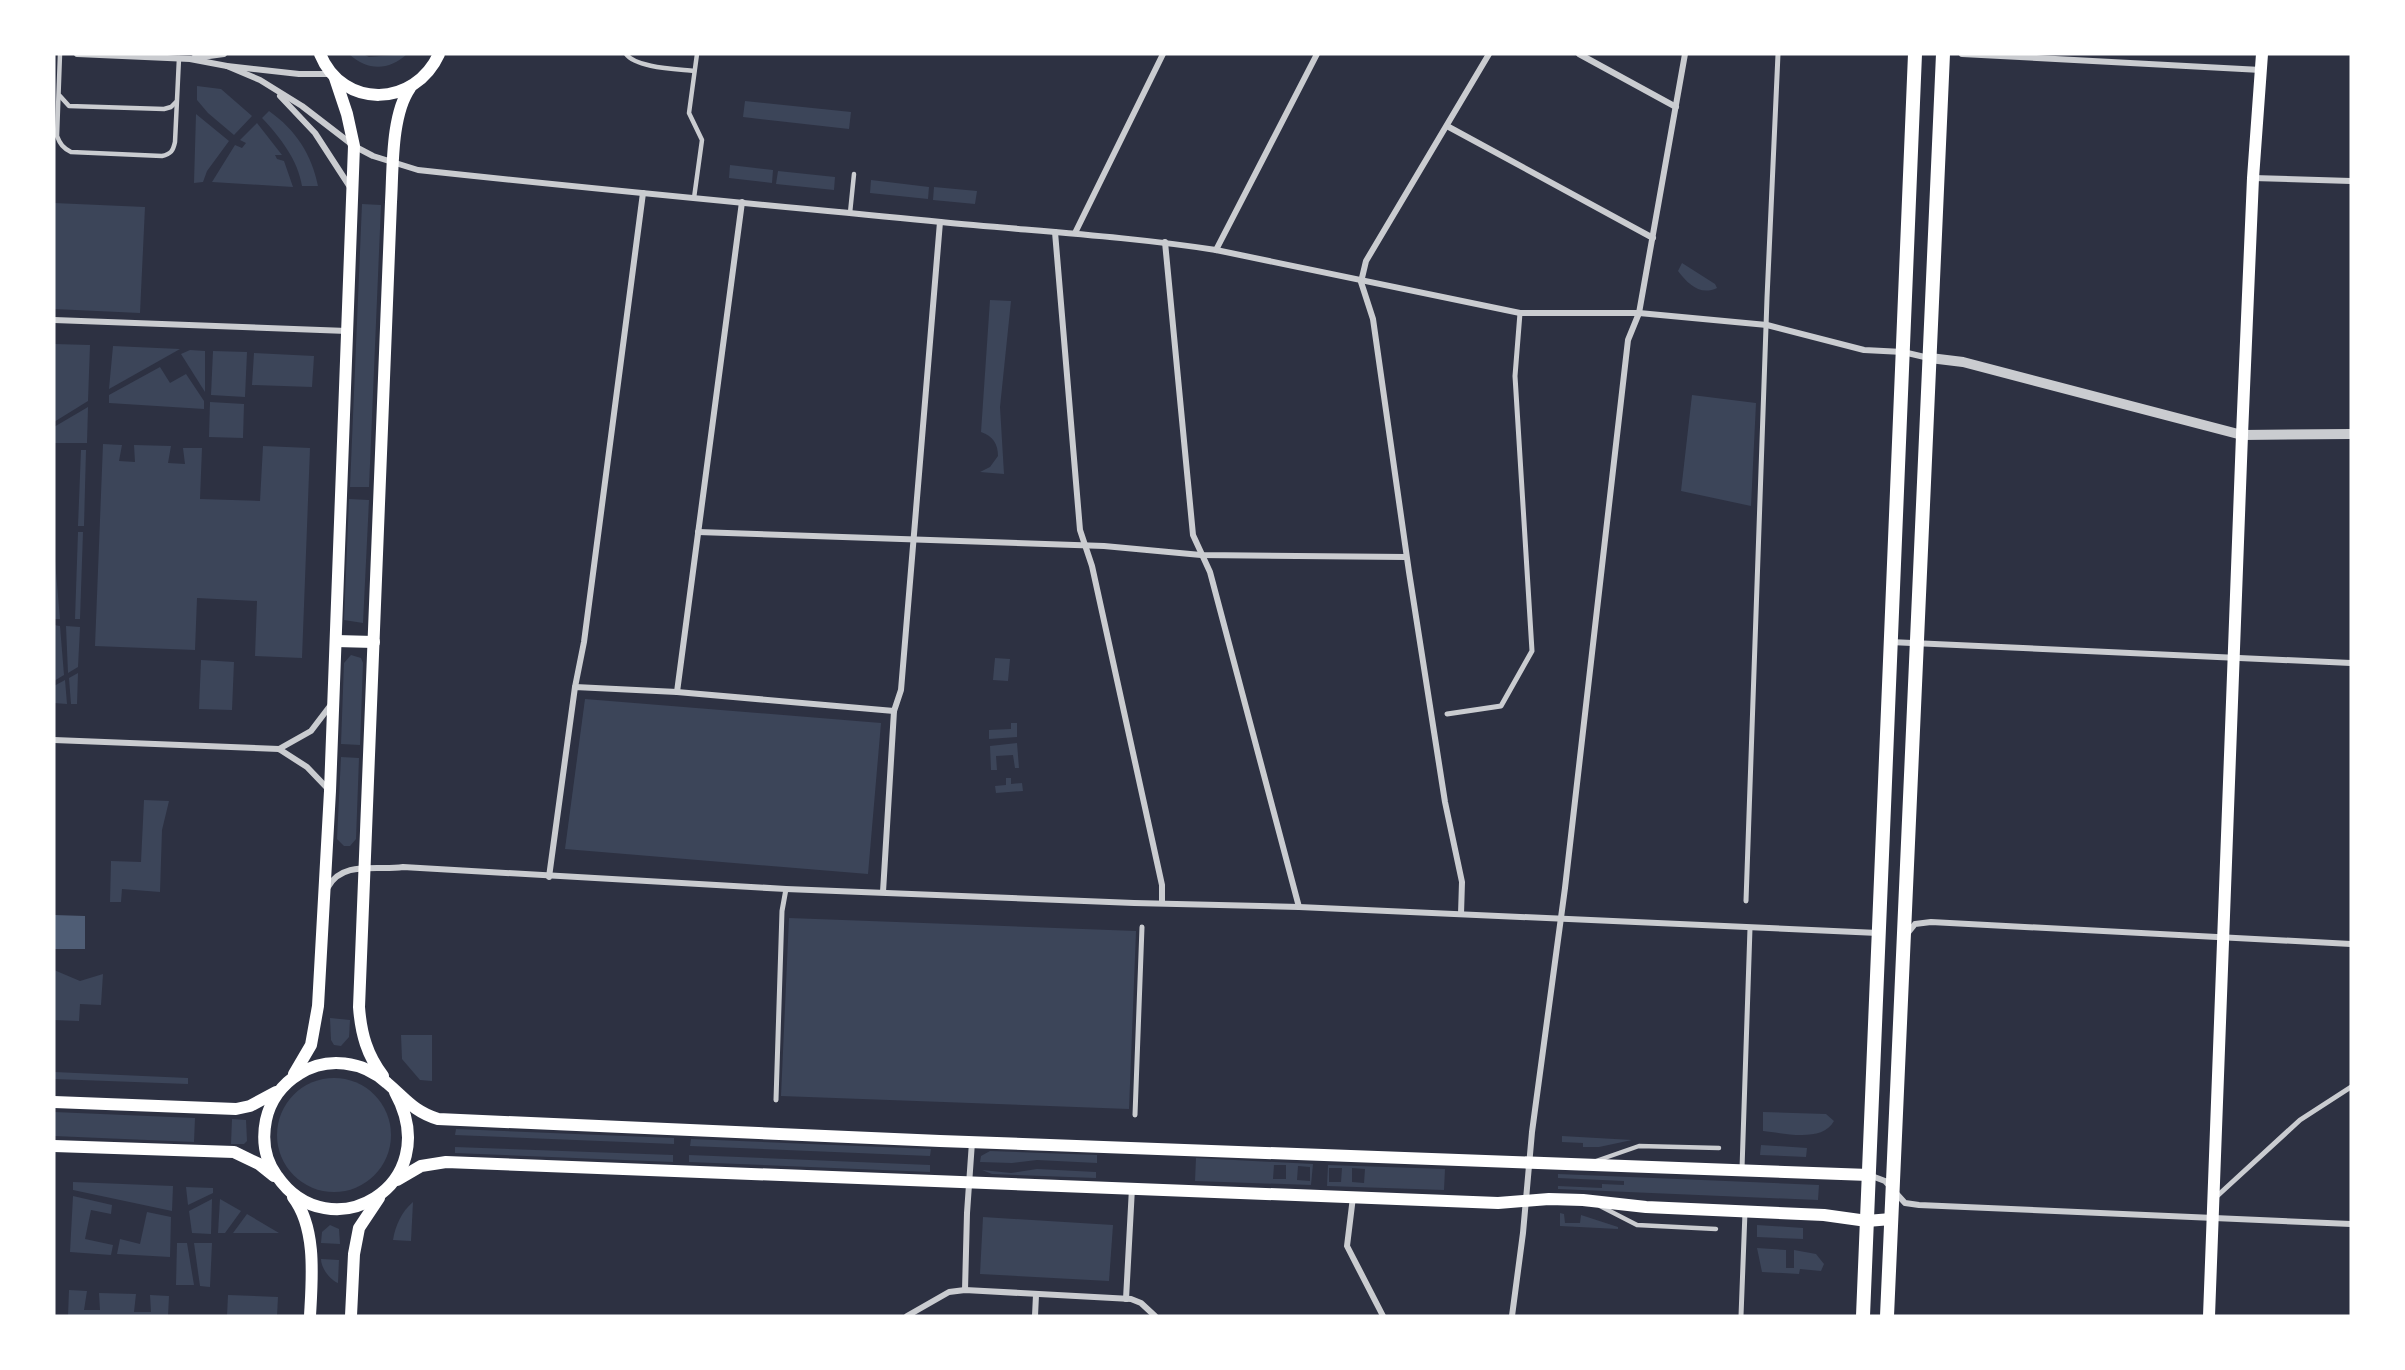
<svg xmlns="http://www.w3.org/2000/svg" width="2405" height="1370" viewBox="0 0 2405 1370" font-family="Rubik,sans-serif">
<style>
.green{fill:#3c4559;fill-rule:evenodd}
.water{fill:#4f5d75}
.lines{fill:none;stroke-linecap:round;stroke-linejoin:round}
.service{stroke:#caccd0;stroke-width:4.5}
.pedestrian{stroke:#caccd0;stroke-width:5}
.minor{stroke:#caccd0;stroke-width:6}
.tertiary{stroke:#caccd0;stroke-width:10}
.secondary{stroke:#fff;stroke-width:12}
.primary{stroke:#fff;stroke-width:14}
</style>
<rect width="100%" height="100%" fill="#2d3142"/>
<g class="green">
<path d="M 349,54 L 363,54 L 369,57 L 407,54 C 389,71 367,71 349,54 Z"/>
<polygon points="197,86 221,89 252,116 234,135 208,113 197,100"/>
<polygon points="745,101 851,112 849,129 743,117"/>
<path d="M 269,111 C 296,130 312,155 318,186 L 302,186 C 298,160 280,137 262,118 Z"/>
<polygon points="196,114 229,141 207,171 203,182 194,183"/>
<polygon points="257,123 282,155 275,155 277,159 284,161 293,187 212,182 235,145 242,148 246,143 240,140"/>
<polygon points="730,165 773,170 772,183 729,178"/>
<polygon points="778,171 835,177 834,190 776,184"/>
<polygon points="871,180 929,187 928,199 870,193"/>
<polygon points="934,187 977,191 975,204 933,200"/>
<polygon points="54,203 145,207 140,313 54,309"/>
<polygon points="362,204 381,205 369,487 350,487"/>
<path d="M 1682,263 L 1715,284 L 1717,288 C 1700,296 1688,284 1678,271 Z"/>
<path d="M 990,300 L 1011,301 L 1000,407 L 1004,474 L 980,472 L 990,467 L 998,456 C 998,444 993,436 981,432 Z"/>
<polygon points="54,344 90,345 88,401 54,422"/>
<polygon points="113,346 180,349 109,389"/>
<polygon points="190,350 205,351 205,392 181,354"/>
<polygon points="213,351 247,352 245,397 211,395"/>
<polygon points="254,353 314,356 312,387 252,385"/>
<polygon points="160,367 170,383 186,374 204,401 204,409 109,403 109,395"/>
<polygon points="1692,395 1756,403 1751,506 1681,491"/>
<polygon points="210,402 244,404 243,438 209,437"/>
<polygon points="88,407 87,443 54,443 54,427"/>
<polygon points="103,444 122,445 119,461 135,462 134,445 171,446 168,463 185,464 183,448 202,448 200,499 260,501 263,446 310,448 302,658 255,656 257,601 197,598 195,650 95,646"/>
<polygon points="81,450 86,450 84,526 78,526"/>
<polygon points="349,499 369,500 363,623 344,620"/>
<polygon points="78,532 83,532 80,619 75,619"/>
<polygon points="54,549 60,619 54,619"/>
<polygon points="54,625 60,626 64,675 54,681"/>
<polygon points="66,626 80,627 78,667 68,673"/>
<polygon points="351,655 361,658 363,663 360,745 341,744 344,663"/>
<polygon points="995,658 1010,659 1008,681 993,680"/>
<polygon points="201,660 234,662 232,710 199,709"/>
<polygon points="78,673 77,704 71,704 69,678"/>
<polygon points="65,680 67,704 54,703 54,686"/>
<polygon points="585,699 881,723 868,874 565,849"/>
<polygon points="1011,723 1017,723 1017,737 989,739 989,730 1011,729"/>
<polygon points="1017,743 1019,768 1015,768 1013,755 996,756 997,770 991,770 990,746"/>
<polygon points="341,757 359,758 356,839 350,846 344,846 337,839"/>
<polygon points="1006,778 1011,778 1011,784 1022,783 1023,791 996,793 995,786 1006,785"/>
<polygon points="144,800 169,801 162,830 160,892 122,889 121,902 110,902 111,861 141,862"/>
<polygon points="789,918 1136,931 1129,1109 781,1096"/>
<polygon points="54,970 80,981 103,974 101,1005 80,1004 79,1021 54,1020"/>
<polygon points="330,1018 350,1020 349,1037 341,1046 334,1045 331,1040"/>
<polygon points="401,1035 432,1035 432,1081 420,1080 402,1059"/>
<polygon points="54,1072 188,1078 188,1084 54,1079"/>
<circle cx="334" cy="1135" r="57"/>
<polygon points="54,1112 195,1118 194,1142 54,1136"/>
<path d="M 1763,1112 L 1826,1114 L 1834,1121 C 1822,1143 1784,1133 1763,1131 Z"/>
<polygon points="232,1119 246,1120 247,1141 244,1144 231,1144"/>
<polygon points="456,1129 674,1138 674,1144 455,1135"/>
<polygon points="1562,1136 1632,1140 1599,1147 1583,1147 1583,1143 1562,1142"/>
<polygon points="691,1139 931,1149 930,1156 690,1146"/>
<polygon points="1761,1145 1807,1148 1806,1157 1760,1155"/>
<polygon points="455,1147 673,1155 673,1162 455,1153"/>
<polygon points="990,1151 1097,1155 1097,1163 1037,1160 1012,1163 980,1162 981,1156"/>
<polygon points="689,1155 930,1165 930,1172 689,1162"/>
<path d="M 1196,1158 L 1313,1164 L 1311,1185 L 1195,1181 ZM 1274,1165 L 1286,1165 L 1286,1179 L 1273,1179 ZM 1298,1166 L 1310,1167 L 1310,1181 L 1297,1180 Z"/>
<path d="M 1328,1165 L 1445,1169 L 1444,1190 L 1327,1186 ZM 1329,1168 L 1342,1168 L 1341,1182 L 1329,1182 ZM 1352,1168 L 1365,1169 L 1364,1183 L 1352,1182 Z"/>
<polygon points="1037,1169 1096,1172 1096,1178 992,1174 982,1170 1011,1173"/>
<polygon points="1558,1174 1819,1185 1818,1200 1558,1189 1558,1186 1602,1188 1602,1184 1624,1185 1624,1181 1558,1178"/>
<polygon points="73,1182 173,1186 172,1211 73,1190"/>
<polygon points="186,1187 213,1188 213,1193 188,1205"/>
<polygon points="73,1196 112,1205 111,1214 91,1210 85,1239 113,1245 111,1255 70,1252"/>
<polygon points="212,1199 211,1234 192,1233 189,1211"/>
<polygon points="220,1199 241,1211 225,1233 218,1233"/>
<path d="M 413,1202 L 411,1241 L 393,1240 C 395,1226 402,1211 413,1202 Z"/>
<polygon points="147,1212 171,1217 170,1257 117,1254 120,1239 140,1244"/>
<polygon points="1560,1213 1564,1214 1565,1223 1580,1223 1581,1215 1618,1227 1618,1229 1560,1226"/>
<polygon points="247,1214 279,1233 233,1233"/>
<polygon points="983,1217 1113,1225 1109,1281 980,1274"/>
<polygon points="330,1225 339,1229 340,1244 321,1243 322,1232"/>
<polygon points="1757,1225 1803,1228 1803,1239 1757,1237"/>
<polygon points="177,1243 187,1243 194,1285 176,1285"/>
<polygon points="194,1243 212,1243 210,1287 200,1286"/>
<polygon points="1757,1248 1786,1250 1786,1268 1794,1268 1794,1250 1816,1254 1824,1264 1821,1271 1800,1269 1799,1274 1762,1272"/>
<path d="M 321,1259 L 339,1260 L 338,1283 C 330,1280 321,1268 321,1259 Z"/>
<polygon points="69,1290 87,1291 84,1310 100,1310 99,1293 136,1294 134,1312 151,1312 150,1295 169,1296 168,1316 68,1316"/>
<polygon points="228,1295 278,1297 277,1316 227,1316"/>
</g>
<polygon class="water" points="54,915 85,916 85,949 54,949"/>
<g class="lines">
<g class="service">
<path d="M 60,54 L 57,136 C 60,144 63,148 71,152 L 162,156 C 171,154 173,151 175,142 L 179,58"/>
<path d="M 626,54 C 636,68 677,69 694,71"/>
<polyline points="60,96 69,106 164,109 171,107 176,102"/>
<polyline points="694,198 702,140 689,113 697,54"/>
<polyline points="850,213 854,174"/>
<polyline points="1596,1161 1639,1146 1719,1148"/>
<polyline points="1600,1206 1637,1225 1716,1229"/>
</g>
<g class="pedestrian">
<polyline points="1447,714 1501,706 1532,651 1515,376 1520,313"/>
<polyline points="1746,901 1767,298 1778,54"/>
<polyline points="776,1100 782,911 786,889"/>
<polyline points="1135,1115 1142,927"/>
<polyline points="1742,1169 1750,928"/>
<polyline points="2215,1198 2300,1120 2351,1087"/>
<polyline points="1741,1316 1745,1212"/>
</g>
<g class="minor">
<polyline points="77,54 190,59 227,66 299,74 332,74"/>
<polyline points="1579,54 1676,107"/>
<polyline points="1962,54 2261,70"/>
<polyline points="194,58 224,54"/>
<path d="M 227,66 L 260,80 L 302,106 L 354,146 L 373,156 L 418,170 C 592,189 767,205 941,222 C 1033,231 1125,236 1216,250 L 1520,313 L 1639,313 L 1767,325 L 1864,350 L 1903,352 L 1929,358"/>
<polyline points="280,96 315,133 350,187"/>
<polyline points="1447,126 1653,238"/>
<polyline points="2253,178 2351,181"/>
<polyline points="1055,232 1080,530 1092,566 1162,885 1162,903"/>
<polyline points="1075,233 1163,54"/>
<polyline points="1165,242 1193,535 1210,572 1299,907"/>
<polyline points="1216,250 1317,54"/>
<polyline points="54,320 347,331"/>
<polyline points="698,532 1104,546 1201,555 1406,557"/>
<polyline points="1890,642 2351,663"/>
<polyline points="575,687 584,642 643,193"/>
<polyline points="677,692 742,202"/>
<polyline points="54,740 279,749 307,767 329,790"/>
<polyline points="279,749 311,731 330,706"/>
<polyline points="549,877 575,687 677,692 894,711"/>
<path d="M 328,887 C 343,860 377,871 403,867 L 786,889 L 1134,903 L 1299,907 L 1878,933"/>
<polyline points="883,892 894,711 901,690 940,222"/>
<polyline points="1461,914 1462,882 1445,802 1409,572 1373,319 1361,282 1366,261 1489,54"/>
<polyline points="1907,934 1915,924 1931,922 2351,944"/>
<polyline points="1869,1175 1885,1181 1905,1203 1919,1205 2351,1224"/>
<polyline points="1353,1197 1347,1246 1383,1316"/>
<polyline points="965,1290 967,1213 972,1142"/>
<polyline points="1126,1299 1132,1188"/>
<polyline points="907,1316 949,1292 965,1290 1131,1299 1141,1303 1155,1316"/>
<polyline points="1035,1316 1036,1295"/>
<polyline points="1512,1316 1523,1233 1532,1132 1565,888 1628,340 1639,313 1685,54"/>
</g>
<polyline class="tertiary" points="1930,358 1963,362 2242,435 2351,434"/>
<g class="secondary">
<path d="M 320,54 C 343,110 415,107 439,54"/>
<polyline points="336,641 374,642"/>
<polyline points="294,1074 311,1045 318,1006 330,791 354,146 347,114 335,78"/>
<path d="M 383,1076 C 367,1055 361,1034 359,1007 L 391,202 C 393,169 391,115 410,88"/>
<path d="M 395,1092 C 447,1186 329,1252 277,1176 C 265,1160 262,1140 266,1120 C 270,1101 282,1084 299,1074 C 327,1056 363,1061 387,1083 C 406,1099 413,1111 438,1119 L 940,1141 L 1869,1175"/>
<polyline points="54,1102 236,1109 250,1106 276,1092"/>
<polyline points="54,1146 234,1152 259,1164 274,1176"/>
<polyline points="397,1180 421,1166 446,1162 1498,1203 1549,1199 1583,1200 1646,1207 1824,1215 1867,1221 1891,1219"/>
<path d="M 293,1197 C 317,1228 312,1279 310,1316"/>
<polyline points="351,1316 354,1254 359,1228 379,1198"/>
<polyline points="2209,1316 2242,435 2253,178 2262,54"/>
</g>
<g class="primary">
<polyline points="1863,1316 1915,54"/>
<polyline points="1887,1316 1943,54"/>
</g>
</g>
<rect width="2405" height="1370" fill="none" stroke="#ffffff" stroke-width="111"/>
</svg>
